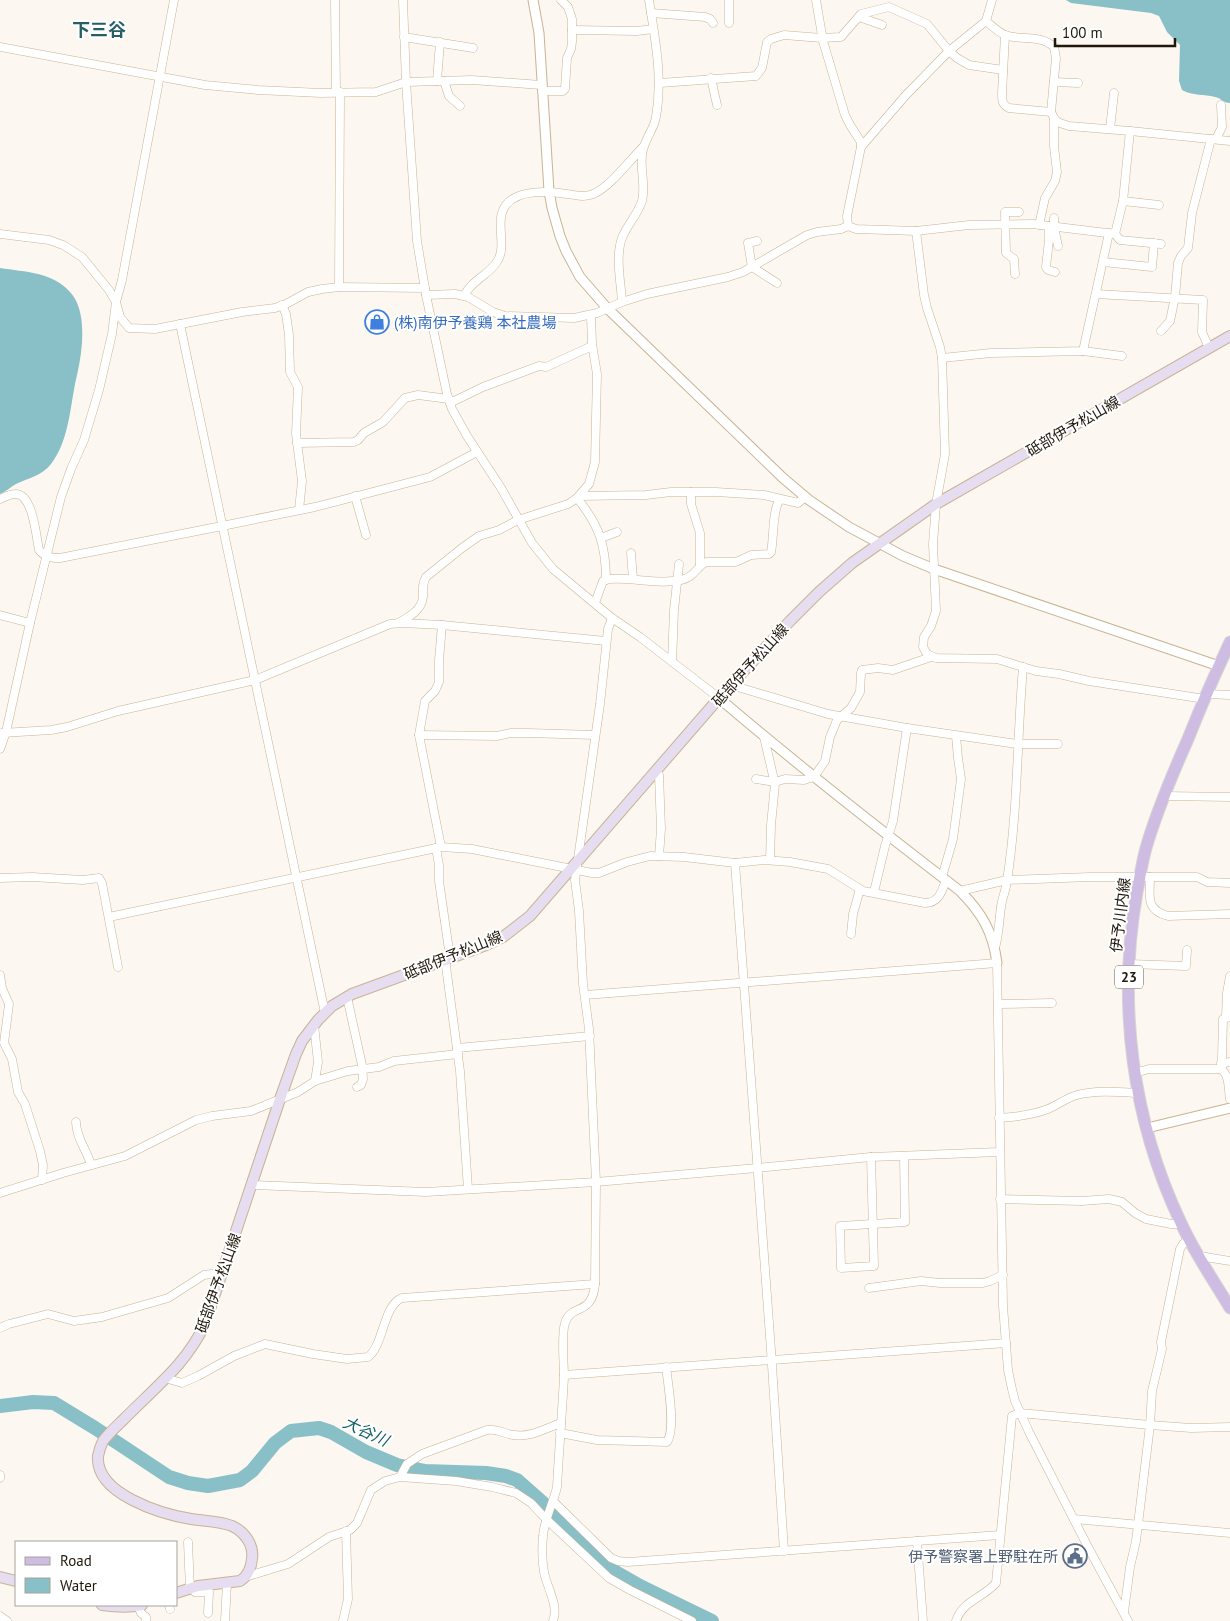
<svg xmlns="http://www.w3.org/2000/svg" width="1230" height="1621" viewBox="0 0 1230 1621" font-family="'PT Sans','Noto Sans JP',sans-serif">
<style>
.water{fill:#89bfc6}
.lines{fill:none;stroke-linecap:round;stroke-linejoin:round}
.river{stroke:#89bfc6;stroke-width:14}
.minor-casing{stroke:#cab394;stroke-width:9}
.tertiary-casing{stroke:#cab394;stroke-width:11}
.secondary-casing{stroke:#cab394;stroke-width:12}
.primary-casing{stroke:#d7d5d3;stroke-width:13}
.minor{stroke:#fff;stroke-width:8}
.tertiary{stroke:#fff;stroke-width:9}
.secondary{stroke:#e6ddf1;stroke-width:10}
.primary{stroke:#cebce3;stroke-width:11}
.labels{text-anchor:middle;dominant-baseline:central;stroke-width:4;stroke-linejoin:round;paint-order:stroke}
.shield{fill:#fff;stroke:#645d56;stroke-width:1}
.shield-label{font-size:14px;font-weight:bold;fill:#21180d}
.shop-label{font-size:15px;fill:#366cbe;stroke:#fff;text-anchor:start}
.street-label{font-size:15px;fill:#21180d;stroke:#fff}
.service-label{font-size:15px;fill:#4e5e75;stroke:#fff;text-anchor:end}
.water-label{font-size:16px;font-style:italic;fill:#186169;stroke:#fff}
.quarter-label{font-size:18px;font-weight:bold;fill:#265f66;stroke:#fff}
</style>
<rect width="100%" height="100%" fill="#fcf7f0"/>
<g class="water">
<path d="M 1066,0 L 1230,0 L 1230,103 C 1223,103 1221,98 1215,97 C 1204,94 1193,96 1182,90 L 1179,81 L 1180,45 L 1167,32 L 1159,16 L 1151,13 L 1071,3 Z"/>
<path d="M 0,268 C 25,272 53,272 70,292 C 82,305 83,326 82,343 C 81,357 78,371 75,384 C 70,410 68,442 51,464 C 42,476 28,478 16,484 C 9,488 7,491 0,494 Z"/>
</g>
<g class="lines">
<polyline class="river" points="0,1406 33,1402 54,1403 95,1428 169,1477 188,1483 208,1486 240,1480 252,1471 275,1443 291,1431 319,1428 331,1432 366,1452 397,1465 425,1471 486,1473 506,1476 517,1480 543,1503 561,1522 612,1570 640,1586 712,1621"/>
<g class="minor-casing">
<g id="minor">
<polyline points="335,0 336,92"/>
<polyline points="403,0 406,82 417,241 426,295 447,394 452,409 467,436 501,488 532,543 553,569 612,618 640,637 719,698"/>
<polyline points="816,0 823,41 845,115 850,125 861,142 861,147 847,216 848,226"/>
<path d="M 992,0 L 986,21 C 992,26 998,32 1005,35 C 1021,41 1041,34 1054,47 L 1056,58 L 1051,112 L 1054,118 L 1057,122 L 1069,126 L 1130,131 L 1230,141"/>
<polyline points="651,13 705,17 710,19 713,23"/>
<polyline points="859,17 882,25"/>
<polyline points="729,23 729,0"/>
<polyline points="572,30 637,31 653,29"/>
<path d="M 1005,35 L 1002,93 C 1002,100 1002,105 1009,108 L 1051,112"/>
<polyline points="404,37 473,48"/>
<polyline points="0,47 205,85 258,90 321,93 376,92 406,82 472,80 541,85"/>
<polyline points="711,78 717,105"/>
<polyline points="437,81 440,42"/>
<polyline points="444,81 449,96 460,106"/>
<polyline points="1054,82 1078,83"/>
<polyline points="660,83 756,76 762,68 767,42 771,39 784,35 822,38 841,37 861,14 889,7 927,24 949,51 957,58 969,65 1003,70"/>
<polyline points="542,91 563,91 565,89 567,58 571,49 572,42 572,19 568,7 561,0"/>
<polyline points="1110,129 1114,93"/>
<polyline points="1216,139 1222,127 1221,105"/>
<polyline points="861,147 906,95 949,51 986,21"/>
<polyline points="1123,201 1159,205"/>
<polyline points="1054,218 1054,227 1058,246"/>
<polyline points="1039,225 1045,198 1055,181 1057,172 1054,146 1054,118"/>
<polyline points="1049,226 1049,240 1046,267 1048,270 1055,272"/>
<polyline points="916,231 924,295 927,308 940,347 942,358 945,454 936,504 933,544 936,611 931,626 924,637 923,647 927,654 936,658 997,659 1036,671 1059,674 1089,681 1205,699"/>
<polyline points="0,234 49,240 63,245 82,257 109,290 116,302 120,317 129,328 155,329 242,312 275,308 286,304 308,292 322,289 339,287 425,288"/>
<polyline points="1115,234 1120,240 1161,244"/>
<polyline points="757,241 748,243 752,267 777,283"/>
<polyline points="1103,262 1152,267 1154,243"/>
<polyline points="1015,274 1014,259 1006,253 1005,212 1019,212"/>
<polyline points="339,287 340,92"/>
<polyline points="1096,294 1203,300 1202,332 1209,348"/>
<polyline points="426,295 455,294 468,297 493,312 505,316 574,318 597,313 622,302 647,294 728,277 743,272 807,235 817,232 841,229 848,226 856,229 916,231 969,225 1033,224 1115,234 1123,201 1130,131"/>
<path d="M 464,296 C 471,280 490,275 498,260 C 507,245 494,220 506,205 C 518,189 550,191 567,194 C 576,195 585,198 593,194 C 609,188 630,160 643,147"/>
<path d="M 622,302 C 621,282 615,257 622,238 C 627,225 638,214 642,201 C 646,186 640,170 642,155 C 643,141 654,130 656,117 C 663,77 655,39 649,0"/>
<polyline points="282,305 286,314 289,335 290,372 298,387 296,434 302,481 299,510"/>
<polyline points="180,324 325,1013"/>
<polyline points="1161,331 1170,321 1175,297 1178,263 1181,256 1188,248 1192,213 1211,139"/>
<polyline points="1083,351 1122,356"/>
<polyline points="942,358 991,353 1083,351 1109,233"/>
<polyline points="450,403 483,387 539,366 546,367 592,346"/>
<polyline points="297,443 354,442 358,440 364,433 383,422 405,398 418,395 449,399"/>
<polyline points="691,492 691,504 700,533 700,566"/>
<polyline points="355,496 366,535"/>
<polyline points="579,496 646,495 671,492 716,492 764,495 798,503 805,497"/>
<path d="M 577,498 C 599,525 606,545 606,580"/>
<path d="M 0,499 C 5,497 10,494 15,494 C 33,493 36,536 39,550 C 45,557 51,558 60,558 L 222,526 L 315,507 L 430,477 L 477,452"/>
<polyline points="601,538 617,532"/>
<polyline points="631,553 633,579"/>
<path d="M 595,603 L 603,581 L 609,579 C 632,577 659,585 681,580 C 695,577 696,567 706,562 L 736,562 L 751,555 L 769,554 L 771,552 C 774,538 772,510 780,499"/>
<polyline points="0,615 30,623"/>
<path d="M 398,623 C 409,617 422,610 423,597 C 423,589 422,584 426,577 L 462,548 L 479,536 L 499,530 L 518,520 L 568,504 L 577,498 L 589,484 L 595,462 L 597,374 L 592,344 L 591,315"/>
<polyline points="672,662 674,610 679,564"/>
<polyline points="731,685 828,714 907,728 1017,744 1058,744"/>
<polyline points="1207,694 1230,695"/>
<polyline points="2,733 51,730 67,727 118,711 255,680 390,624 403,623 442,625 606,641"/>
<polyline points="419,735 497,736 511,733 528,733 595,735"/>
<polyline points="764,737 775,784 771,825 770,860"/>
<polyline points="0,749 6,732 30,623 61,497 71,469 84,440 99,390 112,334 116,302 122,280 174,0"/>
<polyline points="655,772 659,775 661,829 659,856"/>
<polyline points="756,779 775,782 785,779 804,780 814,777 825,761 830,737 837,720 851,708 860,692 861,673 862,670 878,668 893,670 931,657"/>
<polyline points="1164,796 1230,797"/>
<polyline points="441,847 419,735 425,701 435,691 439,682 439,660 442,625"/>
<polyline points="436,848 439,865 439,881 450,957"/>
<polyline points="735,863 771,1350 784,1551"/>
<polyline points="942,877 953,839 961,779 958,758 956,736"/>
<path d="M 1150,877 C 1150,896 1145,910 1168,916 L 1230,914"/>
<polyline points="0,878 32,877 83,880 99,878 102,883 118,967"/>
<polyline points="960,891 1007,880 1090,877 1197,877 1207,882 1230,883"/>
<polyline points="874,892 885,846 893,821 907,728"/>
<path d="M 109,917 L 441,847 L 472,849 L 592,873 L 599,873 L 627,862 L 650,856 L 684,857 L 735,863 L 764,860 L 790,862 L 828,869 L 863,891 L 925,903 C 939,903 942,891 946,880"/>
<polyline points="851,934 853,914 860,889"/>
<path d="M 995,948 C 999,934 999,921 1001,907 C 1002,898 1006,890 1007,881 C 1018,810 1017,738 1023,667"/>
<polyline points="445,959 460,1071 468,1189"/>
<polyline points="1129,964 1186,966 1187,950"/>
<polyline points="0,975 2,988 9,1004 4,1043 12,1059 18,1092 25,1104 40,1151 43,1165 42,1180"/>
<polyline points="585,995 997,963 1003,1306 1008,1370 1012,1389 1015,1401 1029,1432 1089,1549 1128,1621"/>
<polyline points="347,997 362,1065 363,1079 361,1085 357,1087"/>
<polyline points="998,1004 1052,1003"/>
<polyline points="1226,1017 1227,993 1230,976"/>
<polyline points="314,1025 318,1062 315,1081"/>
<polyline points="457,1048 590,1036"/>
<polyline points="1220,1069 1222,1058 1223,1019 1230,1017"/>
<polyline points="1220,1069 1224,1063 1230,1062"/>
<path d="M 1135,1073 L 1149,1069 L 1220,1069 C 1230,1074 1228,1088 1230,1099"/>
<path d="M 999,1118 C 1016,1117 1032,1115 1048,1109 C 1058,1105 1066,1098 1077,1095 C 1096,1090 1119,1092 1139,1093"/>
<path d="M 76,1122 C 76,1138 87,1150 91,1165"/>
<polyline points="871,1157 874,1266 841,1268 840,1226 905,1222 904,1156"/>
<polyline points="252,1185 426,1192 596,1182 757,1168 871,1157 999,1152"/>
<polyline points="0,1193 63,1173 125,1156 196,1120 212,1116 251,1111 298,1092 315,1081 348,1071 379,1067 394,1061 458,1054"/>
<polyline points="1000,1199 1082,1201 1109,1199 1122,1202 1135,1213 1146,1219 1171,1224 1181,1224"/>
<polyline points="1200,1256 1230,1261"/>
<polyline points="869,1288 921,1281 940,1283 983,1283 990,1281 1003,1275"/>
<polyline points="0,1328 9,1324 48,1314 74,1321 102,1317 168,1298 204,1275 211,1274 222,1275"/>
<polyline points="564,1375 1006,1343"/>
<path d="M 165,1378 L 182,1383 L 198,1376 L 234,1356 L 265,1344 L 313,1354 L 347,1359 L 368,1357 C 384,1345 383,1305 402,1298 L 595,1284"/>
<path d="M 560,1433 L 597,1440 L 667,1442 C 676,1429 668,1384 666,1367"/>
<polyline points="0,1475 0,1478"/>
<path d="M 400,1477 L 407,1464 L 422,1454 L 487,1430 C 498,1428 503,1434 514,1435 C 530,1438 546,1428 561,1423"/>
<polyline points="554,1502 611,1558 618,1561 628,1562 1000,1535"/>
<polyline points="1074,1519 1230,1533"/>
<polyline points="917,1541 923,1621"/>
<polyline points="188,1542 190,1589"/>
<polyline points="245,1577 288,1564 329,1537 350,1530 357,1523 371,1490 385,1481 400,1477 456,1481 492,1487 516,1493 531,1503 546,1519 609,1578 630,1590 692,1621"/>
<polyline points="194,1587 195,1592 209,1592 208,1613"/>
<polyline points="169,1605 170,1609"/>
<polyline points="138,1606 141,1613 146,1617 146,1621"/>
<polyline points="1124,1612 1130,1567 1136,1541 1150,1425 1152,1391 1162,1349 1161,1342 1180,1249 1183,1244 1189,1239"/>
<polyline points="0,1616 7,1621"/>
<polyline points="225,1621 227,1583"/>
<polyline points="343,1621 348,1599 346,1531"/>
<path d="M 553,1621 C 559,1605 547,1588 544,1572 C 542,1561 542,1547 543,1536 C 544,1520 553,1504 557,1487 C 559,1450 562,1414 564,1377 C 564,1362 561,1336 565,1323 C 571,1303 592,1317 595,1284 L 596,1182 L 589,1029 L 583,984 L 579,911 L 575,880 L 600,704 L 608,629 L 612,618"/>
<path d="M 956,1621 C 962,1601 983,1598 996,1583 L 1012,1416 L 1020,1413 L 1150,1425 L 1191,1428 L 1230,1427"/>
</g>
</g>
<g class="tertiary-casing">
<g id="tertiary">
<polyline points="533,0 539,33 549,191 552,208 560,236 566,251 580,277 607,308 783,478 809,500 849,527 903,556 934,569 1219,666"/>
<path d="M 719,698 C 797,765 878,828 960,891 C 982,913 993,932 997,963"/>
<polyline points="1147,1128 1230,1108"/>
</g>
</g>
<g class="secondary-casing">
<g id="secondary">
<polyline points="0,1577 16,1581"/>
<path d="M 176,1593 L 198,1586 L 240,1581 C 248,1576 251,1569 252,1559 C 254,1545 245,1532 232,1526 C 220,1521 204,1521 191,1519 C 161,1514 95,1494 98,1456 C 99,1451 101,1445 103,1441 C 109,1433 117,1426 124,1419 C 142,1401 161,1384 178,1365 C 189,1352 198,1339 205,1324 L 280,1099 L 296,1054 L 302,1041 L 318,1020 L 332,1006 L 352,994 L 486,945 L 503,937 L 530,916 L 719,698 L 790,621 L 819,592 L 852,563 L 936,504 L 1230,336"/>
<path d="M 102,1605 C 116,1607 128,1608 142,1605"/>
</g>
</g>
<g class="primary-casing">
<path id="primary" d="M 1230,642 C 1215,674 1201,706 1188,739 C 1172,775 1157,810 1146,848 C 1142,862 1140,878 1137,892 C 1117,1004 1132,1120 1181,1223 C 1194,1252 1214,1281 1230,1308"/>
</g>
<use href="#minor" class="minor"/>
<use href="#tertiary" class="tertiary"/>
<use href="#secondary" class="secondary"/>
<use href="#primary" class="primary"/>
</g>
<defs>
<g id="shop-ring" transform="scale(1.25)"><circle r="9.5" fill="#fff" stroke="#3f7fe0" stroke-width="1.5"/><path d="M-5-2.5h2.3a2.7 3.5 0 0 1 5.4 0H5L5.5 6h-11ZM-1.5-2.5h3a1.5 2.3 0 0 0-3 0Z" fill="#3f7fe0"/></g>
<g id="civic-ring" transform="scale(1.25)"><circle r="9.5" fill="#fff" stroke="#5c6f8a" stroke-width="1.5"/><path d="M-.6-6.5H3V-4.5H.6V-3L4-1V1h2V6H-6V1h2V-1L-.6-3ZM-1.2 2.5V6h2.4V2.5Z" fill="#5c6f8a"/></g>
</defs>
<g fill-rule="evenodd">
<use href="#shop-ring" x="377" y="322"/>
<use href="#civic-ring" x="1075" y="1556"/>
</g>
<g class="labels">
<rect class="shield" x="1115" y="965.5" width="28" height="23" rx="4"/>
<g class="shield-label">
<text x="1129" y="977">23</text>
</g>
<g class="shop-label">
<text x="394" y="322">(株)南伊予養鶏 本社農場</text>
</g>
<g class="street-label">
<text transform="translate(1073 426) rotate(-30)">砥部伊予松山線</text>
<text transform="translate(750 665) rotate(-48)">砥部伊予松山線</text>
<text transform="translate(1120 915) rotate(-83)">伊予川内線</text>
<text transform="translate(453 955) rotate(-22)">砥部伊予松山線</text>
<text transform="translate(218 1283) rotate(-70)">砥部伊予松山線</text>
</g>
<g class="service-label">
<text x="1058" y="1556">伊予警察署上野駐在所</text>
</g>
<g class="water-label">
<text transform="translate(366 1431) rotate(25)">大谷川</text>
</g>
<g class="quarter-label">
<text x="99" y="29">下三谷</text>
</g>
</g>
<rect x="15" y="1541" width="162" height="65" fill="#ffffff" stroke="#a6a39e"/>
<rect x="25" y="1557" width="25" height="8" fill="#cebce3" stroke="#a6a39e"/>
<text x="60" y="1566" font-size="15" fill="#21180d">Road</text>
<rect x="25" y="1578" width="25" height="15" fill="#89bfc6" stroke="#a6a39e"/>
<text x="60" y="1591" font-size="15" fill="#21180d">Water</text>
<path d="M1055 38v8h120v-8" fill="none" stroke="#21180d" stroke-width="2.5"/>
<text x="1062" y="38" font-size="15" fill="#21180d" stroke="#ffffff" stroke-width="4" paint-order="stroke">100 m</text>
</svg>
